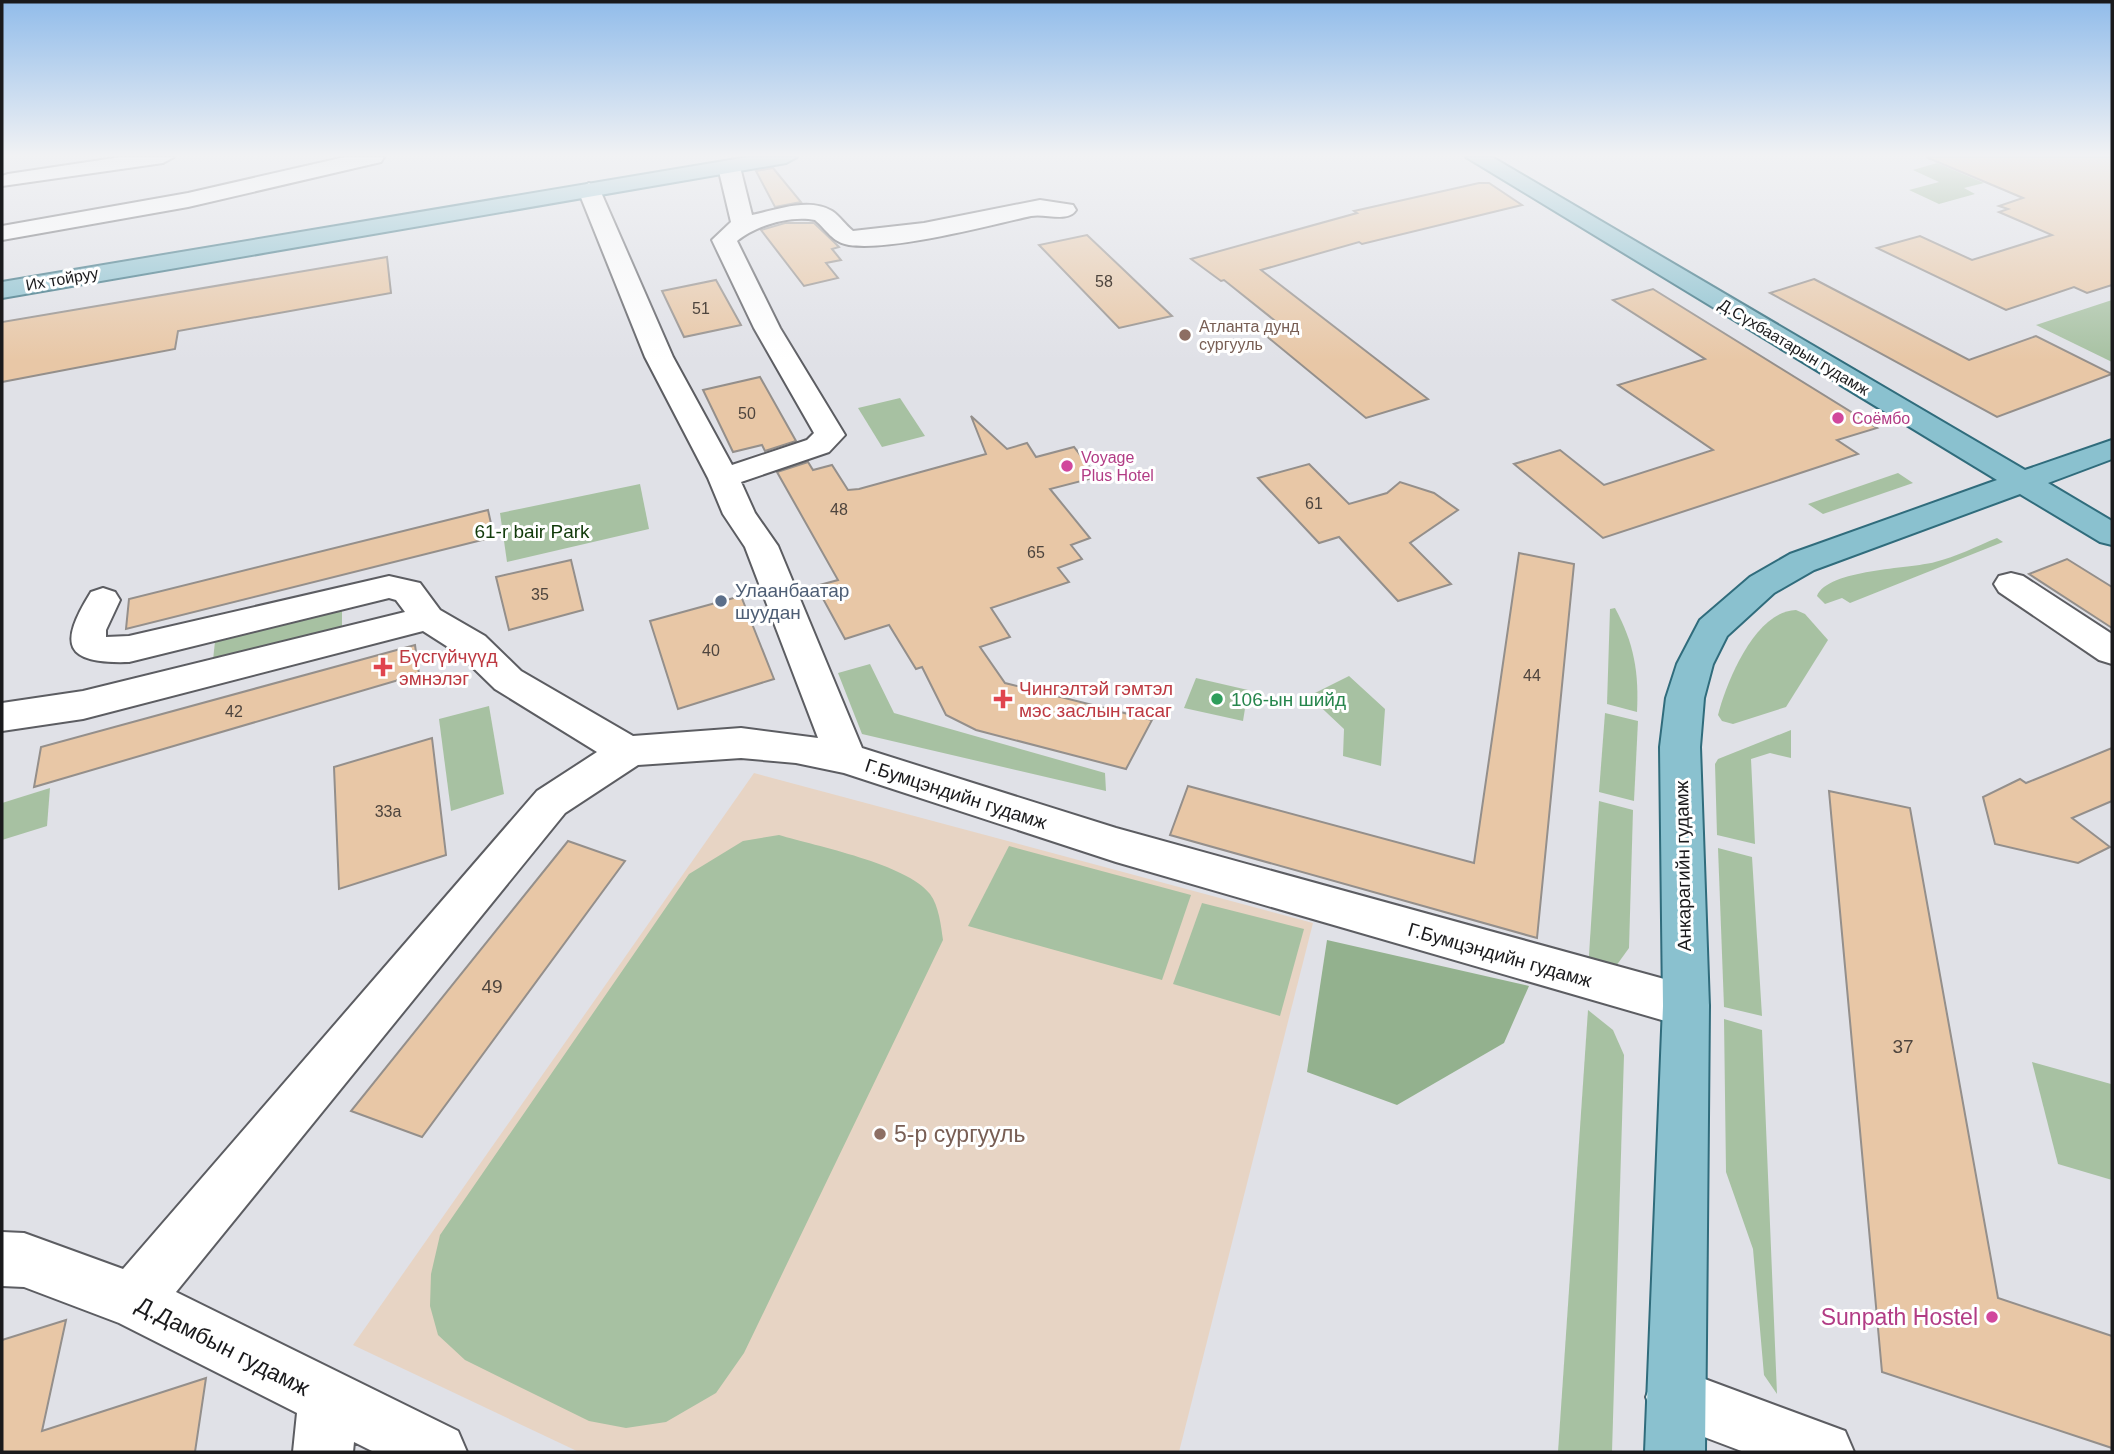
<svg xmlns="http://www.w3.org/2000/svg" width="2114" height="1454" viewBox="0 0 2114 1454" font-family="Arial,sans-serif">
<style>
.education{fill:#e7d4c4}
.green{fill:#a7c1a2}
.forest{fill:#93b18e}
.building{fill:#e8c7a6;stroke:#948f8b;stroke-width:2}
.lines{fill:none;stroke-linecap:round;stroke-linejoin:round}
.minor-casing{stroke:#5c5d62;stroke-width:4}
.major-casing{stroke:#306c7c;stroke-width:4}
.minor{fill:#fff;fill-rule:evenodd}
.major{fill:#8ac1cf;fill-rule:evenodd}
.education-dot{fill:#8d6e63;stroke:#fff;stroke-width:2.5}
.hotel-dot{fill:#d1479c;stroke:#fff;stroke-width:2.5}
.service-dot{fill:#5c6f8a;stroke:#fff;stroke-width:2.5}
.health-dot{fill:#e0444e;stroke:#fff;stroke-width:2.5}
.leisure-dot{fill:#2e9e5b;stroke:#fff;stroke-width:2.5}
.labels{text-anchor:middle;dominant-baseline:central;stroke-width:6;stroke-linejoin:round;paint-order:stroke}
.far-street-label{font-size:16px;fill:#1a1a1c;stroke:#fff}
.number-label{font-size:16px;fill:#4e453e}
.far-education-label{font-size:16px;fill:#785e54;stroke:#fff;text-anchor:start}
.far-hotel-label{font-size:16px;fill:#b23c85;stroke:#fff;text-anchor:start}
.park-label{font-size:19px;fill:#113a0a;stroke:#fff}
.service-label{font-size:19px;fill:#4e5e75;stroke:#fff;text-anchor:start}
.health-label{font-size:19px;fill:#be3a42;stroke:#fff;text-anchor:start}
.leisure-label{font-size:19px;fill:#27864d;stroke:#fff;text-anchor:start}
.street-label{font-size:19px;fill:#1a1a1c;stroke:#fff}
.near-number-label{font-size:19px;fill:#4e453e}
.near-education-label{font-size:23px;fill:#785e54;stroke:#fff;text-anchor:start}
.near-hotel-label{font-size:23px;fill:#b23c85;stroke:#fff;text-anchor:end}
.near-street-label{font-size:23px;fill:#1a1a1c;stroke:#fff}
</style>
<rect width="100%" height="100%" fill="#e0e1e7"/>
<polygon class="education" points="754,773 1313,923 1179,1452 579,1452 353,1345"/>
<g class="green">
<polygon points="2112,300 2112,362 2036,325"/>
<polygon points="900,398 925,436 882,447 858,408"/>
<polygon points="1898,473 1913,483 1823,514 1808,504"/>
<polygon points="640,484 649,529 507,562 500,513"/>
<path d="M 1997,538 L 2003,542 L 1850,603 L 1842,598 L 1825,604 L 1817,596 C 1828,569 1910,569 1935,562 C 1956,557 1977,546 1997,538 Z"/>
<polygon points="342,602 342,628 213,660 216,632"/>
<path d="M 1615,608 C 1634,643 1639,672 1637,712 L 1607,704 L 1610,609 Z"/>
<path d="M 1796,610 L 1805,614 L 1828,640 L 1786,707 L 1733,724 L 1722,721 L 1718,715 C 1726,683 1755,611 1796,610 Z"/>
<polygon points="870,664 894,713 1105,773 1106,791 862,734 838,673"/>
<polygon points="1349,676 1385,709 1381,766 1343,756 1344,729 1309,696"/>
<polygon points="1196,678 1248,690 1243,721 1184,708"/>
<polygon points="489,706 504,794 451,811 439,719"/>
<polygon points="1605,713 1638,721 1634,801 1599,792"/>
<polygon points="1791,730 1791,758 1770,753 1751,759 1755,844 1717,835 1715,764 1718,759"/>
<polygon points="50,788 47,826 2,840 2,803"/>
<polygon points="1599,801 1633,810 1629,948 1616,966 1588,970"/>
<path d="M 779,835 C 816,846 907,864 930,894 C 939,906 941,926 943,940 L 744,1353 L 716,1393 L 666,1422 L 626,1428 L 589,1421 L 465,1360 L 438,1335 L 430,1306 L 431,1274 L 440,1235 L 689,874 L 743,841 Z"/>
<polygon points="1009,846 1191,895 1162,980 968,926"/>
<polygon points="1718,848 1752,857 1762,1016 1724,1007"/>
<polygon points="1202,903 1304,929 1280,1016 1173,984"/>
<polygon points="1588,1010 1613,1030 1624,1055 1612,1452 1558,1452"/>
<polygon points="1724,1019 1762,1030 1777,1394 1764,1375 1753,1249 1726,1172"/>
<polygon points="2032,1062 2111,1084 2112,1180 2058,1164"/>
</g>
<g class="forest">
<polygon points="1937,163 1984,183 1964,188 1975,194 1939,204 1909,190 1939,182 1913,170"/>
<polygon points="1327,940 1529,986 1504,1043 1397,1105 1307,1072"/>
</g>
<g class="building">
<polygon points="1926,157 2112,157 2112,285 2087,293 2074,287 2006,310 1877,248 1920,236 1972,260 2052,235 1999,212 2008,209 1999,206 2023,198"/>
<polygon points="773,168 801,202 775,207 756,171"/>
<polygon points="1479,183 1489,183 1522,205 1362,244 1359,242 1261,270 1428,399 1366,418 1264,334 1284,328 1224,280 1221,281 1191,259 1357,213 1354,211"/>
<polygon points="785,223 814,223 834,242 839,247 832,249 841,260 826,263 838,278 804,286 761,230"/>
<polygon points="1087,235 1126,272 1172,316 1119,328 1039,245"/>
<polygon points="387,257 391,293 178,331 175,349 2,382 2,322"/>
<polygon points="1814,279 1969,360 2036,336 2112,374 1997,417 1770,293"/>
<polygon points="716,280 741,325 684,337 662,291"/>
<polygon points="1653,289 1877,428 1837,440 1858,454 1603,538 1514,464 1560,450 1604,485 1713,450 1618,385 1705,359 1613,300"/>
<polygon points="760,377 796,441 765,451 762,445 733,452 703,390"/>
<polygon points="971,416 1007,449 1027,443 1036,457 1074,447 1097,477 1050,489 1090,538 1071,545 1082,559 1058,568 1069,582 991,608 1010,637 980,647 1005,683 1152,720 1126,769 976,730 946,715 922,667 916,669 889,625 845,639 816,586 838,580 777,472 808,462 813,470 832,465 848,490 859,489 986,454"/>
<polygon points="1309,464 1349,504 1387,493 1400,482 1434,493 1458,510 1410,543 1451,584 1398,601 1339,537 1319,543 1258,478"/>
<polygon points="488,510 494,537 126,629 129,599"/>
<polygon points="1519,553 1574,564 1537,938 1170,835 1188,786 1474,863"/>
<polygon points="2067,559 2112,587 2112,628 2029,574"/>
<polygon points="571,560 583,610 509,630 496,577"/>
<polygon points="741,596 774,679 678,709 650,621"/>
<polygon points="415,645 419,674 34,787 41,747"/>
<polygon points="432,738 446,855 339,889 334,767"/>
<polygon points="2112,748 2112,801 2072,818 2110,847 2078,863 1995,844 1983,797 2020,779 2026,783"/>
<polygon points="1829,791 1910,808 1998,1298 2112,1336 2112,1448 1882,1372"/>
<polygon points="568,841 625,861 422,1137 351,1111"/>
<polygon points="66,1320 42,1431 206,1378 195,1452 2,1452 2,1340"/>
</g>
<g class="lines">
<g class="minor-casing">
<g id="minor">
<polygon points="121,157 174,157 163,163 2,186 2,176 8,174"/>
<polygon points="345,157 384,157 381,162 188,207 2,240 2,226 188,193"/>
<path d="M 729,160 L 740,167 L 752,215 C 776,210 809,197 832,211 C 840,216 845,225 853,231 L 924,223 L 1040,200 L 1073,205 L 1076,210 C 1068,223 1045,213 1031,216 C 985,226 893,251 849,245 C 832,242 827,230 815,220 C 790,215 755,226 737,241 L 780,328 L 845,435 L 829,452 L 741,482 L 755,513 L 778,546 L 862,748 L 1116,828 L 1686,985 L 1703,991 L 1709,1006 L 1703,1021 L 1686,1027 L 1116,862 L 844,773 L 796,763 L 741,758 L 638,765 L 565,813 L 176,1292 L 458,1431 L 467,1452 L 374,1452 L 354,1442 L 353,1452 L 293,1452 L 297,1413 L 119,1323 L 24,1287 L 2,1286 L 2,1232 L 24,1233 L 123,1269 L 537,791 L 597,752 L 495,689 L 459,654 L 423,631 L 83,719 L 2,731 L 2,703 L 83,691 L 405,612 L 396,600 L 389,598 L 129,662 C 64,664 58,645 91,592 L 103,588 L 115,592 L 120,600 L 106,630 L 106,637 L 129,636 L 389,576 L 420,583 L 440,610 L 485,636 L 521,671 L 633,736 L 741,728 L 818,738 L 745,547 L 723,514 L 708,478 L 645,357 L 578,190 L 589,183 L 600,190 L 673,357 L 732,465 L 807,440 L 814,433 L 754,328 L 712,240 L 731,222 L 718,167 Z"/>
<polygon points="2011,573 2023,576 2112,634 2112,664 2099,660 1999,592 1994,584 1999,576"/>
<polygon points="1675,1368 1845,1431 1854,1452 1744,1452 1654,1418 1646,1397 1654,1376"/>
</g>
</g>
<g class="major-casing">
<g id="major">
<polygon points="748,157 797,157 786,163 2,298 2,282"/>
<polygon points="1466,157 1492,157 2025,470 2112,440 2112,459 2048,483 2112,521 2112,545 2100,542 2020,494 1814,570 1774,593 1727,636 1713,664 1704,698 1700,747 1709,1006 1705,1452 1645,1452 1663,1006 1660,747 1666,698 1677,664 1700,620 1750,577 1790,554 1997,480"/>
</g>
</g>
<use href="#minor" class="minor"/>
<use href="#major" class="major"/>
</g>
<linearGradient id="sky" x2="0" y2="1"><stop stop-color="#91bcea"/><stop offset="0.43" stop-color="#f1f2f4"/><stop offset="1" stop-color="#f1f2f4" stop-opacity="0"/></linearGradient>
<rect width="2114" height="361" fill="url(#sky)"/>
<g class="education-dot">
<circle cx="1185" cy="335" r="7"/>
<circle cx="880" cy="1134" r="7"/>
</g>
<g class="hotel-dot">
<circle cx="1838" cy="418" r="7"/>
<circle cx="1067" cy="466" r="7"/>
<circle cx="1992" cy="1317" r="7"/>
</g>
<circle class="service-dot" cx="721" cy="601" r="7"/>
<g class="health-dot">
<path d="M379.5 656.5h7v7h7v7h-7v7h-7v-7h-7v-7h7z"/>
<path d="M999.5 688.5h7v7h7v7h-7v7h-7v-7h-7v-7h7z"/>
</g>
<circle class="leisure-dot" cx="1217" cy="699" r="7"/>
<g class="labels">
<g class="far-street-label">
<text transform="translate(62 279) rotate(-10)">Их тойруу</text>
<text transform="translate(1794 347) rotate(31)">Д.Сүхбаатарын гудамж</text>
</g>
<g class="number-label">
<text x="1104" y="281">58</text>
<text x="701" y="308">51</text>
<text x="747" y="413">50</text>
<text x="1314" y="503">61</text>
<text x="839" y="509">48</text>
<text x="1036" y="552">65</text>
<text x="540" y="594">35</text>
<text x="711" y="650">40</text>
<text x="1532" y="675">44</text>
<text x="234" y="711">42</text>
<text x="388" y="811">33а</text>
</g>
<g class="far-education-label">
<text x="1199" y="326">Атланта дунд<tspan x="1199" dy="18">сургууль</tspan></text>
</g>
<g class="far-hotel-label">
<text x="1852" y="418">Соёмбо</text>
<text x="1081" y="457">Voyage<tspan x="1081" dy="18">Plus Hotel</tspan></text>
</g>
<g class="park-label">
<text x="532" y="531">61-r bair Park</text>
</g>
<g class="service-label">
<text x="735" y="590">Улаанбаатар<tspan x="735" dy="22">шуудан</tspan></text>
</g>
<g class="health-label">
<text x="399" y="656">Бүсгүйчүүд<tspan x="399" dy="22">эмнэлэг</tspan></text>
<text x="1019" y="688">Чингэлтэй гэмтэл<tspan x="1019" dy="22">мэс заслын тасаг</tspan></text>
</g>
<g class="leisure-label">
<text x="1231" y="699">106-ын шийд</text>
</g>
<g class="street-label">
<text transform="translate(956 794) rotate(18)">Г.Бумцэндийн гудамж</text>
<text transform="translate(1683 866) rotate(-91)">Анкарагийн гудамж</text>
<text transform="translate(1500 955) rotate(16)">Г.Бумцэндийн гудамж</text>
</g>
<g class="near-number-label">
<text x="492" y="986">49</text>
<text x="1903" y="1046">37</text>
</g>
<g class="near-education-label">
<text x="894" y="1134">5-р сургууль</text>
</g>
<g class="near-hotel-label">
<text x="1978" y="1317">Sunpath Hostel</text>
</g>
<g class="near-street-label">
<text transform="translate(223 1346) rotate(27)">Д.Дамбын гудамж</text>
</g>
</g>
<rect width="2114" height="1454" fill="none" stroke="#1a1a1c" stroke-width="7"/>
</svg>
